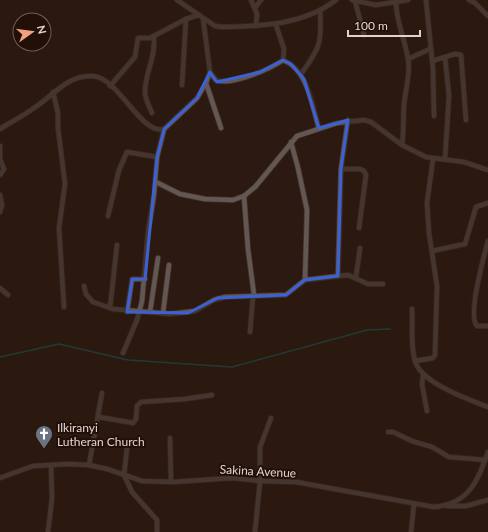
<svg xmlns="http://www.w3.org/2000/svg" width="488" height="532" viewBox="0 0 488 532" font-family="Lato,sans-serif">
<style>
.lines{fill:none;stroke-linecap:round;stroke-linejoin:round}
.stream{stroke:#156165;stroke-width:1.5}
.street-casing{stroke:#45332b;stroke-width:6}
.street{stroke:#625753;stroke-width:4.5}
.marked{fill:none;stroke:#3a62d6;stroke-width:3;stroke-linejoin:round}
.labels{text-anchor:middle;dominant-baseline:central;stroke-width:4;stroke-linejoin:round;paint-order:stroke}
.poi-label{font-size:12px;fill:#e1d4ce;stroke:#221008;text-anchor:start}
.street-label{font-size:12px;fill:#e1d4ce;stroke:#221008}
</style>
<rect width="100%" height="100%" fill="#2c1911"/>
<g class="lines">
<polyline class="stream" points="0,357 59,344 128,360 232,367 367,330 390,329"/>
<g class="street-casing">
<g id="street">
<path d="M 177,0 L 215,26 L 223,27 C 262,26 304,25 336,0"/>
<polyline points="251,0 257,14 256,26"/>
<polyline points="352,0 376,5 408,0"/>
<polyline points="426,0 433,69 434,116"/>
<polyline points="469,0 475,3 488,16"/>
<polyline points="355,1 364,35"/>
<path d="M 396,2 C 396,22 405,39 408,59 C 411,75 405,90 404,105 C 403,119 404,131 402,145"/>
<polyline points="255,8 261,0"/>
<polyline points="408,59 430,49"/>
<path d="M 283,60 C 308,69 312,106 319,128"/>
<polyline points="432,61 455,54 461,55 466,120"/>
<path d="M 210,72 L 216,80 C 231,86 270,69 283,60 L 284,49 L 276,25"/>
<path d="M 301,74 C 320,48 322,43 320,10"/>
<polyline points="206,83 221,128"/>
<polyline points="182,85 186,19"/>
<polyline points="110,86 135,57 138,38 150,38 186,19 199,15"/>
<polyline points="53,92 58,113 58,128 65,184 59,228 64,307"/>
<path d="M 152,113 C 149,106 145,99 145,92 C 145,72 156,58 154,36"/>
<path d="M 0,129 C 11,122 23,116 34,108 C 53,96 67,75 92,76 C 118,76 141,136 164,129 L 197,98 L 206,83 L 210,72 L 203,18"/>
<polyline points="291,142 298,168 307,210 305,280"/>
<polyline points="0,146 0,159 4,169 0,175"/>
<polyline points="445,159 449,96 445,57"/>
<polyline points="341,169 360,169 364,171 366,175 359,228"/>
<polyline points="156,182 180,194 205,199 233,200 244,196 255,187 297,136 337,123 364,120 371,122 402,145 426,157 464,162 488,170"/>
<polyline points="0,195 2,205 0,212"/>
<polyline points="244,196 248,249 254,295"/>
<polyline points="108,216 119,170 127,152 157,157"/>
<path d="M 488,241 C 484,256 467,316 477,326 L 488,326"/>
<polyline points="432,251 465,244 476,207 488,203"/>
<polyline points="338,276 341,169 348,120"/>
<polyline points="356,277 360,248"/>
<polyline points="84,286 86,294 93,302 113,309 170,314 195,311 214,300 225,297 286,295 305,280 348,275 368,284 383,284"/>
<polyline points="0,288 8,295"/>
<polyline points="110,308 117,245"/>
<path d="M 412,309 C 413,327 410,344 415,361 C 421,383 468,399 488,407"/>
<polyline points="127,312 132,279 145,279"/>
<polyline points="150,312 158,258"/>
<polyline points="163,313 169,265"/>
<polyline points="250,332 253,296"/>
<polyline points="123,353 137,320 142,301 148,232 154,195 157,157 164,129"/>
<polyline points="415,361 433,358 435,355 437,286 429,233 427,203 433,159"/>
<polyline points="423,376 422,384 427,411"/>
<polyline points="99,417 133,423 136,419 137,406 141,402 185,399 212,395"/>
<polyline points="388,432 393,432 412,441 432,447 449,457 485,460"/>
<polyline points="170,438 171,482"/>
<polyline points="127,448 124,475 132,492 157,520 157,532"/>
<polyline points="89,465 102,393"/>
<path d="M 0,478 L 33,466 L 68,464 L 89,465 L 107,469 L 142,481 L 173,482 L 232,478 L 260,481 L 296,482 L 434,507 C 469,504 477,482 488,452"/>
<polyline points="447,506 466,506 488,500"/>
<polyline points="48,532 52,498 51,465"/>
<polyline points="255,532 260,481 260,447 271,418"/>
<polyline points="411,532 414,504"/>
</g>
</g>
<use href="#street" class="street"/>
</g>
<path d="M0 0H488V532H0ZM 283,60 L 291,64 L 304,79 L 319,128 L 348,120 L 341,169 L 338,276 L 305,280 L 286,295 L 218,298 L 188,313 L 127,312 L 132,279 L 145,279 L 157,157 L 164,129 L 197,98 L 210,72 L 217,82 L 260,72 Z" fill="#2c1911" fill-opacity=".55" fill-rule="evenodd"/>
<path class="marked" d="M 283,60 L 291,64 L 304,79 L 319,128 L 348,120 L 341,169 L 338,276 L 305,280 L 286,295 L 218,298 L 188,313 L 127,312 L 132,279 L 145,279 L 157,157 L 164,129 L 197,98 L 210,72 L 217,82 L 260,72 Z"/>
<defs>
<g id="church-pin" transform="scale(0.9)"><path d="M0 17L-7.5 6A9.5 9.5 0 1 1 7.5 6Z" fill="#6b7280" stroke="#221008"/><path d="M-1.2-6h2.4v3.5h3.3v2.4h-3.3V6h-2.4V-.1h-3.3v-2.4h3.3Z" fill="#fff"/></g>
</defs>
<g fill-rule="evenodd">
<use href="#church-pin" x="44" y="434"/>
</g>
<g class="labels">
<g class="poi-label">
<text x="57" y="427">Ilkiranyi<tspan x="57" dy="14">Lutheran Church</tspan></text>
</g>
<g class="street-label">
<text transform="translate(258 471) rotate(3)">Sakina Avenue</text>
</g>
</g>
<g transform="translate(32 32) rotate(76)"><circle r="19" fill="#221008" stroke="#6e5e57"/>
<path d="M0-3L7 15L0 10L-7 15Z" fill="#f2a07f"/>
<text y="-6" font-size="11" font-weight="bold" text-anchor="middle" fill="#e1d4ce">N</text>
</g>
<path d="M348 30v6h72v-6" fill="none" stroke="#e1d4ce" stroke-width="2"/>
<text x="354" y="30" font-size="12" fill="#e1d4ce" stroke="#221008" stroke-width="3" paint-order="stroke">100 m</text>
</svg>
